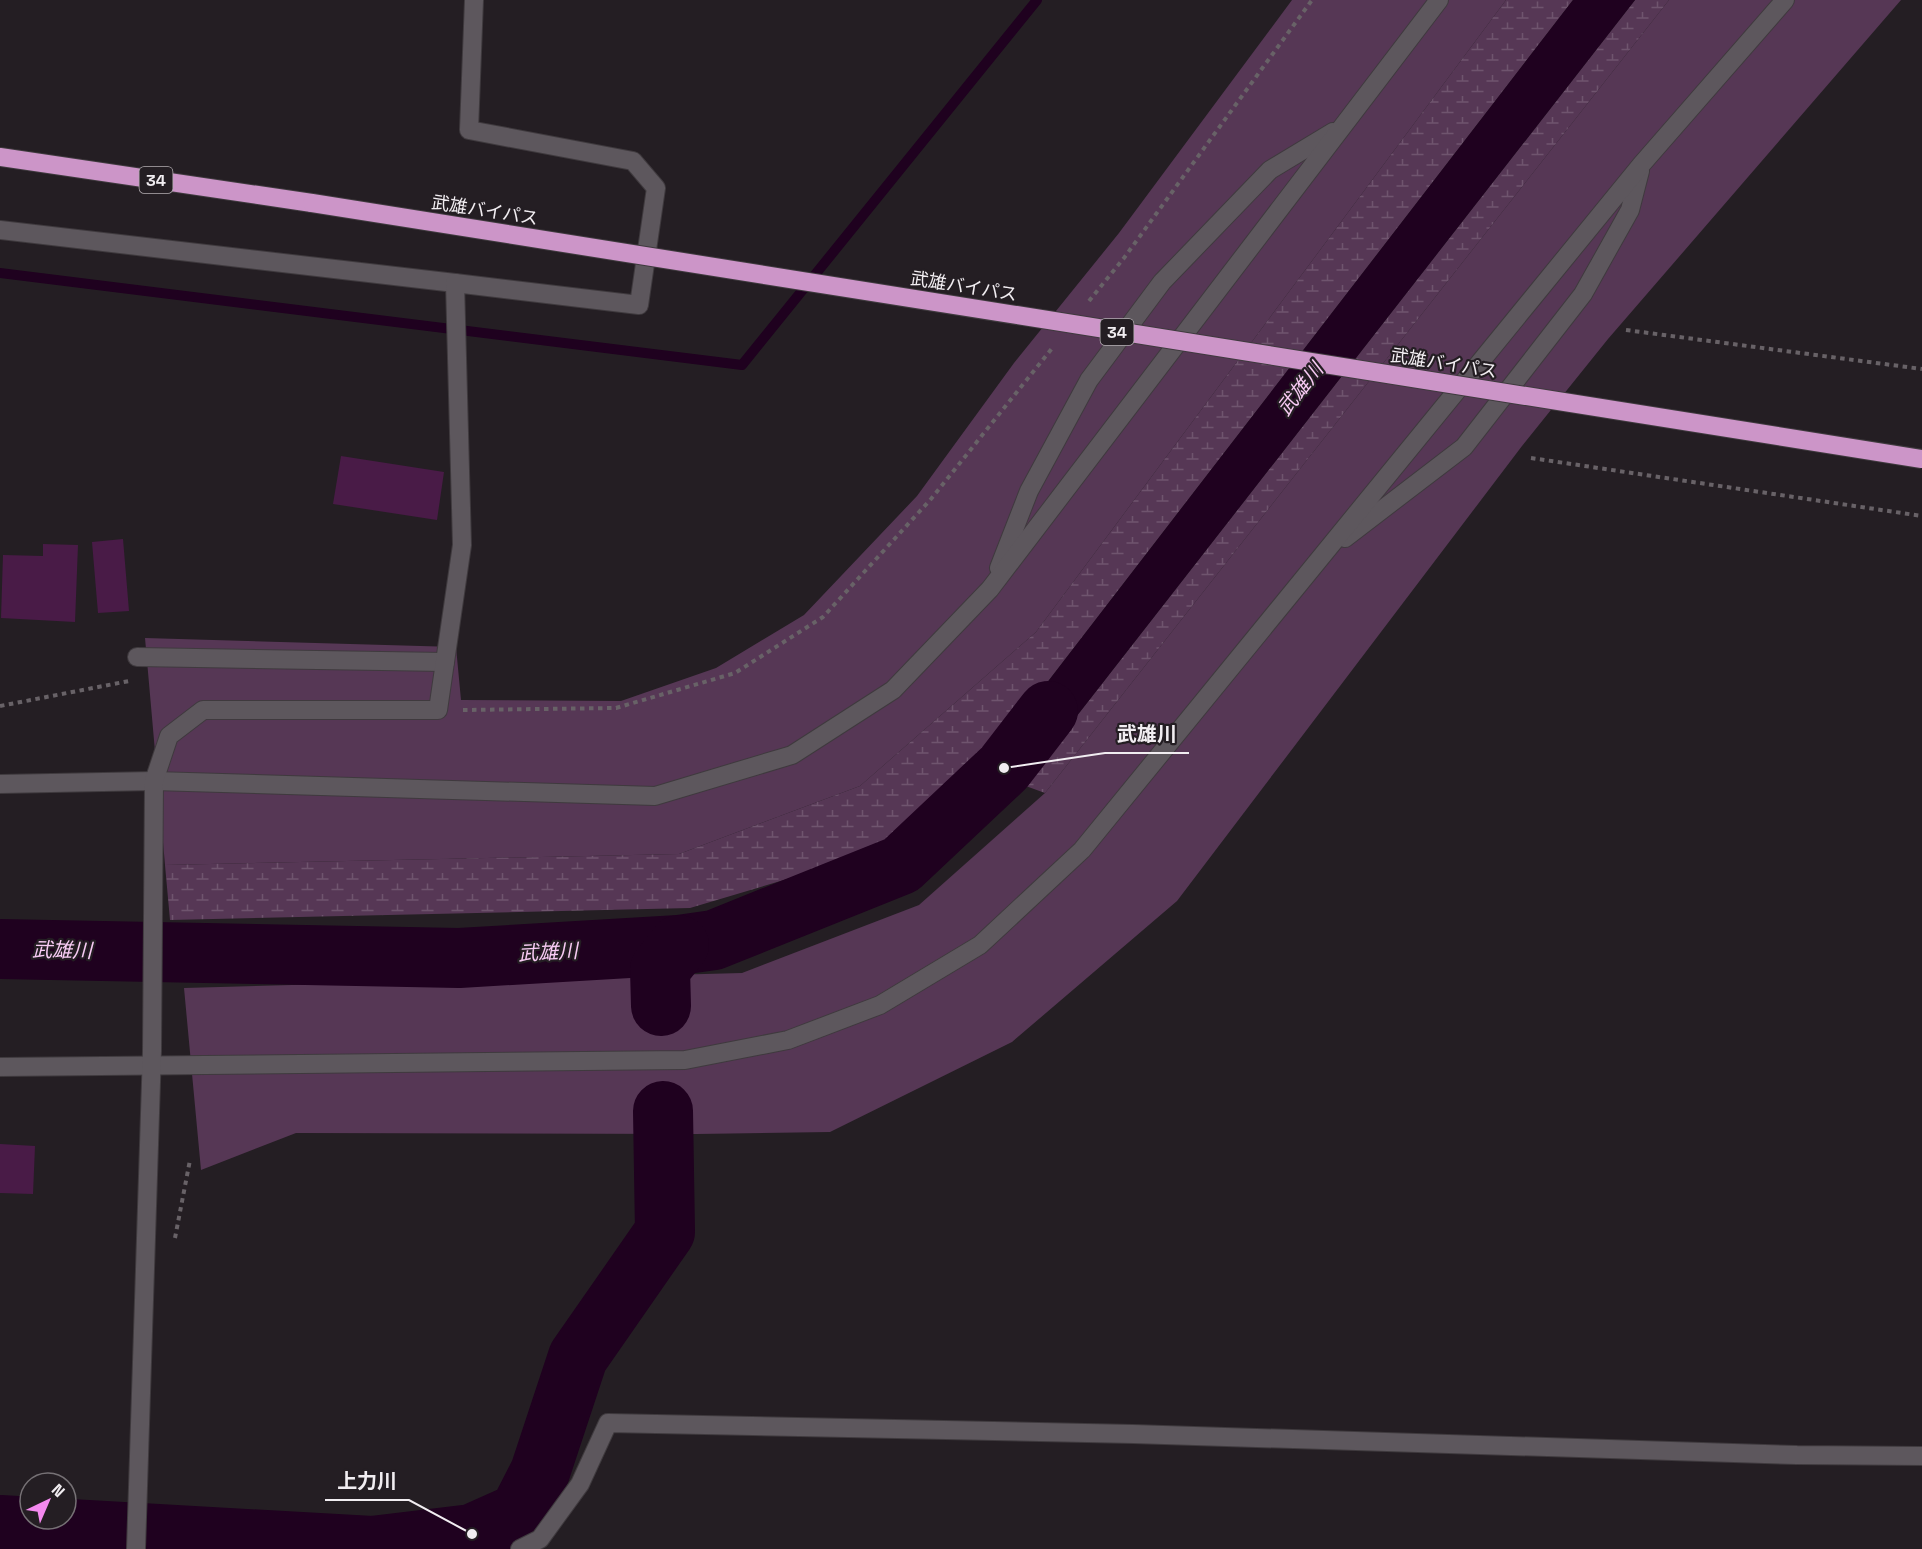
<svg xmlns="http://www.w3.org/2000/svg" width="1922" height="1549" viewBox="0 0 1922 1549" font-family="'Space Grotesk','Noto Sans JP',sans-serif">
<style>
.green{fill:#563755}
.wetland{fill:url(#wetland-marsh)}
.water{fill:#1f011f}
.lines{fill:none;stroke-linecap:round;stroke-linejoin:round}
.stream{stroke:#1f011f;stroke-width:10}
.river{stroke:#1f011f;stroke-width:60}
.building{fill:#491b47}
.street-casing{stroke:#3f3a3e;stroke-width:20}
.highway-casing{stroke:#3f3a3e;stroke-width:20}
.path{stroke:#686267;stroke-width:4;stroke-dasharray:4.5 4.5;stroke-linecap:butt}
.street{stroke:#5d575d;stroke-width:18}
.highway{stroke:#cc95c8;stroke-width:18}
.highway-bridge-casing{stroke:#3f3a3e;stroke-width:20;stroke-linecap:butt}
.highway-bridge{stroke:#cc95c8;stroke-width:18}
.labels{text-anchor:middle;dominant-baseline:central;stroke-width:4.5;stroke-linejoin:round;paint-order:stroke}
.shield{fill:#241e23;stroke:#b4afb3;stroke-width:1.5}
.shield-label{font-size:16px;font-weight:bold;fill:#f1edf1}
.street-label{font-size:18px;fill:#f1edf1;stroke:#241e23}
.water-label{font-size:20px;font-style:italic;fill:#f8cbf4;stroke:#241e23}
.leader{fill:none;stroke:#f1edf1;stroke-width:2}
.callout-dot{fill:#f1edf1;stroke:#241e23;stroke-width:2}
.callout-label{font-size:20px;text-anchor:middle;font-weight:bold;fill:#f1edf1;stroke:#241e23;stroke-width:4.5;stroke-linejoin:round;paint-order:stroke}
</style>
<defs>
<pattern id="wetland-marsh" width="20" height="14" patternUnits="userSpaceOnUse" patternTransform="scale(1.5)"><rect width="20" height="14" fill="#563755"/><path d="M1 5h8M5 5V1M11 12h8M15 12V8" fill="none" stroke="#6f546e"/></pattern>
</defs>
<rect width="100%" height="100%" fill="#241e23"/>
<g class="green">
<polygon points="1292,0 1506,0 1036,632 860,786 679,854 165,865 145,638 456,647 461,700 621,701 716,668 804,615 917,496 1014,363 1119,233"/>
<polygon points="1669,0 1901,0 1608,339 1522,446 1177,901 1012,1042 830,1132 696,1134 296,1133 201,1170 184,988 742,973 919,905 1045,793"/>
</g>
<g class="wetland">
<polygon points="1506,0 1573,0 979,771 888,849 690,908 170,920 165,865 679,854 860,786 1036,632"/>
<polygon points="1635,0 1669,0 1045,793 1023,785"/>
</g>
<polygon class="water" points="1573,0 1635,0 1023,785 979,771"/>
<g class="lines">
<polyline class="stream" points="0,273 742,365 1037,0"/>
<g class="river">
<polyline points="0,949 459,958 679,945 714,940 901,865 1004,768 1048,711"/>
<polyline points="661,1006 660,969 679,945"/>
<polyline points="0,1525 372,1546 472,1534 519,1513 540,1472 578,1357 665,1232 663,1111"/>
</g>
</g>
<g class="building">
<polygon points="341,456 444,472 437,520 333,504"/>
<polygon points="123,539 129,611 98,613 92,542"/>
<polygon points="43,544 78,545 75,622 1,618 3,555 43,556"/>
<polygon points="0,1144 35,1146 33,1194 0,1193"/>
</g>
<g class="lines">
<g class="street-casing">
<g id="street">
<polyline points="0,230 455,283"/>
<polyline points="1345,538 1464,447 1583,294 1630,210 1640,171"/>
<polyline points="999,568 1029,491 1089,380 1162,282 1270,170 1333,132"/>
<polyline points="137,657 445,662"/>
<polyline points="0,784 154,781 655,796 792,755 893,690 990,589 1439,0"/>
<polyline points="0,1067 685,1060 788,1040 880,1005 980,945 1082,850 1641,165 1785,0"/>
<polyline points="136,1549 152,1051 154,781 169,736 203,710 438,710 462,545 455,283 639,305 656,188 633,161 469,130 474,0"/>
<polyline points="520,1549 540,1539 580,1484 608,1423 1133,1434 1797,1455 1922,1456"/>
</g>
</g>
<g class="highway-casing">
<polyline id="highway" points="0,157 312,203"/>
</g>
<g class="path">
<polyline points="1089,301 1124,258 1312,0"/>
<polyline points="1626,330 1922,369"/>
<polyline points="1531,458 1922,516"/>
<polyline points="0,706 129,681"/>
<polyline points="463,710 616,708 735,673 823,617 931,499 1053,347"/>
<polyline points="175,1238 190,1160"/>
</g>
<use href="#street" class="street"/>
<use href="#highway" class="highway"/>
<g class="highway-bridge-casing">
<polyline id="highway-bridge" points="312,203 1922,459"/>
</g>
<use href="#highway-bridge" class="highway-bridge"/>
</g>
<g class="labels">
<g class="shield">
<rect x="139.5" y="167" width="33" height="26" rx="4.5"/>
<rect x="1100.5" y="319" width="33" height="26" rx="4.5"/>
</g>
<g class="shield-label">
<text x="156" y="180">34</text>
<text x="1117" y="332">34</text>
</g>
<g class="street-label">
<text transform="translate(485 210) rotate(9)">武雄バイパス</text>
<text transform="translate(964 286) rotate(9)">武雄バイパス</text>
<text transform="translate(1444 363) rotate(9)">武雄バイパス</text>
</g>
<g class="water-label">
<text transform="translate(1300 389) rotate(-52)">武雄川</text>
<text transform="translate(62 950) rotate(1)">武雄川</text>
<text transform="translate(548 952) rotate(-3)">武雄川</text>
</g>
</g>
<path class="leader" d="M1004 768L1105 753H1189M472 1534L409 1500H325"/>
<g class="callout-dot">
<circle cx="1004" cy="768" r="6"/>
<circle cx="472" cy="1534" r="6"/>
</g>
<g class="callout-label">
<text x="1147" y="741">武雄川</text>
<text x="367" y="1488">上力川</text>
</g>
<g transform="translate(48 1501) rotate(44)"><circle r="28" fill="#241e23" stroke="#767175" stroke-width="1.5"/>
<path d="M0-4.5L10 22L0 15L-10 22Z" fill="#f489ef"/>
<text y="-9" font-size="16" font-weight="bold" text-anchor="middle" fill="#f1edf1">N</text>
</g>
</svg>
